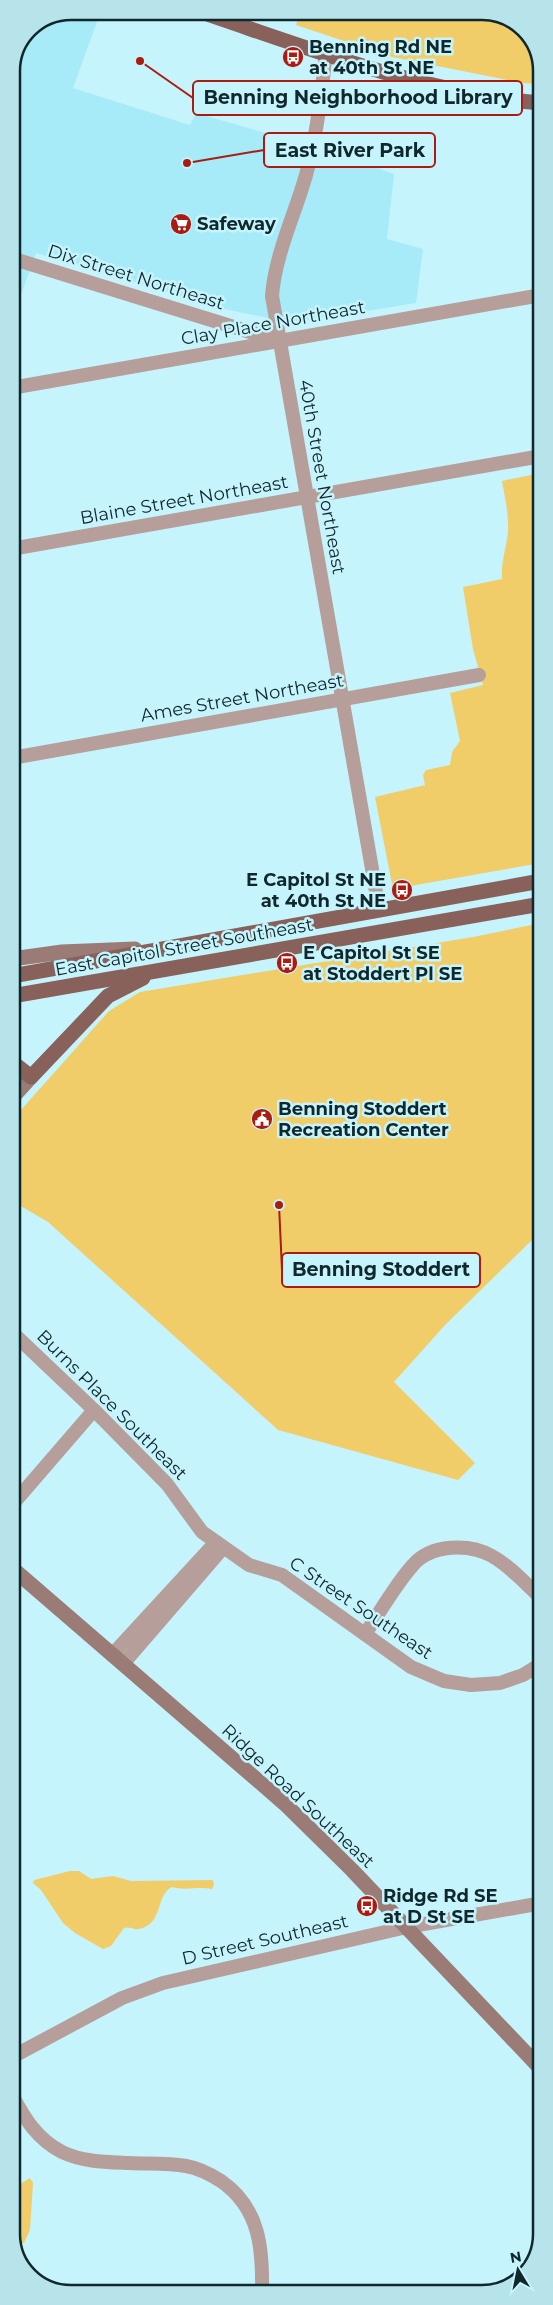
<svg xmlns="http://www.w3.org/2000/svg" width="553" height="2305" viewBox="0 0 553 2305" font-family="Montserrat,sans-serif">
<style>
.built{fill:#a6ebf7}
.green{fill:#f1cd69}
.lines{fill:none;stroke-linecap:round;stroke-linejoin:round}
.street{stroke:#b69f9b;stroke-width:14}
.secondary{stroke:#9b7b75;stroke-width:15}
.primary{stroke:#88615b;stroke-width:15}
.labels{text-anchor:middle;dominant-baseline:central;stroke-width:5;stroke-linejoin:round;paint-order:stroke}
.poi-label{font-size:18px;font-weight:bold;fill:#10272b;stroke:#c6f4fc;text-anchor:start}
.street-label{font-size:18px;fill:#10272b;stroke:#c6f4fc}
.rim{fill:none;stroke:#10272b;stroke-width:2.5}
.leader{fill:none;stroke:#ab1b11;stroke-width:2}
.callout-dot{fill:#ab1b11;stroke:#c6f4fc;stroke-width:2}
.callout{fill:#c6f4fc;stroke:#ab1b11;stroke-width:2}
.callout-label{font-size:19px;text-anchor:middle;font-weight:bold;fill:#10272b}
</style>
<rect width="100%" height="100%" fill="#c6f4fc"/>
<polygon class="built" points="71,11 101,11 73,88 190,125 196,113 332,152 394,174 387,239 423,249 416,303 293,323 229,310 36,253 15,311 11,311 11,71 29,29"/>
<g class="green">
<polygon points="294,12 489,12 524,29 541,60 541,84 523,83 392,57 296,25 298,19"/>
<path d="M 541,473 L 541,863 L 393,889 L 375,797 L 425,785 L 423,775 L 426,770 L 450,765 L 452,752 L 460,741 L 450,693 L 483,685 L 473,649 L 463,587 L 502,579 C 501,562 506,549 508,532 C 509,515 505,498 502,481 Z"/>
<polygon points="541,923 541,1243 534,1238 446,1324 394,1382 475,1463 458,1480 278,1430 48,1222 12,1201 12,1120 109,1011 140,992 473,937"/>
<path d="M 70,1871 L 79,1871 L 91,1879 L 113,1876 L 131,1881 L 213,1880 L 214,1885 L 212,1889 C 198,1886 186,1891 172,1887 C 155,1895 164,1924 139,1929 C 134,1930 129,1926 124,1928 L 111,1946 L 103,1949 L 75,1933 L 63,1923 L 41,1890 L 33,1883 L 34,1880 Z"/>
<polygon points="30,2178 33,2183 30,2230 24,2243 12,2245 12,2180 20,2184"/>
</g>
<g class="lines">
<g class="street">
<path d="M 326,54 C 321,94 317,136 306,175 C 295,214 275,255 272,296 L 379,909"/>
<polyline points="11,258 276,340"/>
<polyline points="11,388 541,295"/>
<polyline points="11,549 541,456"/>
<polyline points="12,758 479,675"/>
<polyline points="13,1333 94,1410 167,1484 202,1532 249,1565 282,1575 411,1667 444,1681 471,1685 500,1683 523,1675 541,1664"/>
<polyline points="12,1505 94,1410"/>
<path d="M 365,1634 C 381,1611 395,1585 413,1565 C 431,1544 469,1543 492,1556 C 510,1566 526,1584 541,1598"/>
<polyline points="112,1655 216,1542"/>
<polyline points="123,1664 223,1548"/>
<polyline points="12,2057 122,1998 163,1983 407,1927 542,1903"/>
<path d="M 12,2095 C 25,2119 37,2139 62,2152 C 83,2162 106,2162 129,2163 C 147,2164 167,2163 186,2166 C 198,2168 210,2174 221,2181 C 260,2208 263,2249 262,2293"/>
</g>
<g class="secondary">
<polyline points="12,959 62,952 135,949"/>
<polyline points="12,1098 31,1077"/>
<polyline points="12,1568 285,1804 352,1870 542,2070"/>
</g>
<g class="primary">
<path d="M 198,11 C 311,49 422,93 541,103"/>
<polyline points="12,976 541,881"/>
<polyline points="12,996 541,904"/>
<polyline points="12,1062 31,1077 108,996 143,978"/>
</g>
</g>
<defs>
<g id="bus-disc" transform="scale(1.125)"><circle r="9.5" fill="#ab1b11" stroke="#c6f4fc"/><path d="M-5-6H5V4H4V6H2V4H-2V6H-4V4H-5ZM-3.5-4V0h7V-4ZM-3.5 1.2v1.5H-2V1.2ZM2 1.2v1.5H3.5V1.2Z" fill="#fff"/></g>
<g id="supermarket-disc" transform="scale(1.125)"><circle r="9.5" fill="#ab1b11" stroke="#c6f4fc"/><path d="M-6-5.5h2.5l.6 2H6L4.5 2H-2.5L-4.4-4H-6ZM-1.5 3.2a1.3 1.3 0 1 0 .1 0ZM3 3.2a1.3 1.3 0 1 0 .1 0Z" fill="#fff"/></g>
<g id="civic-disc" transform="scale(1.125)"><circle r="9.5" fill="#ab1b11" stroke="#c6f4fc"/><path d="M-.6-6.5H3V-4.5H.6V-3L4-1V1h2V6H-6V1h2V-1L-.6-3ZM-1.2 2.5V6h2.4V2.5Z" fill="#fff"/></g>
</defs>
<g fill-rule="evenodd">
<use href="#bus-disc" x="293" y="57"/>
<use href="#supermarket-disc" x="181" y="224"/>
<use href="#bus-disc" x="402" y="890"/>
<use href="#bus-disc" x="287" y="963"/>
<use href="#civic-disc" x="262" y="1119"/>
<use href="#bus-disc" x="367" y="1906"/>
</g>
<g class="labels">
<g class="poi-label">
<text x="309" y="47">Benning Rd NE<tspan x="309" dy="21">at 40th St NE</tspan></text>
<text x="197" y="224">Safeway</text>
<text x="386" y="880" text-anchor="end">E Capitol St NE<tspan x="386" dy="21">at 40th St NE</tspan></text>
<text x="303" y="953">E Capitol St SE<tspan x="303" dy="21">at Stoddert Pl SE</tspan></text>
<text x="278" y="1109">Benning Stoddert<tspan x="278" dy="21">Recreation Center</tspan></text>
<text x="383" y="1896">Ridge Rd SE<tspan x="383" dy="21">at D St SE</tspan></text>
</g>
<g class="street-label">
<text transform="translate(136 277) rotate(17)">Dix Street Northeast</text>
<text transform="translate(273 323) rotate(-10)">Clay Place Northeast</text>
<text transform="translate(322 477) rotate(80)">40th Street Northeast</text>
<text transform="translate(184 500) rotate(-10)">Blaine Street Northeast</text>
<text transform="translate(242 698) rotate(-10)">Ames Street Northeast</text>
<text transform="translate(184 947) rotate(-10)">East Capitol Street Southeast</text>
<text transform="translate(112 1405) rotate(45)">Burns Place Southeast</text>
<text transform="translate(361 1608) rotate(34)">C Street Southeast</text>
<text transform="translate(298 1796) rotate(43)">Ridge Road Southeast</text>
<text transform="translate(265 1940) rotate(-13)">D Street Southeast</text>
</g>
</g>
<path d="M0 0H553V2305H0ZM71 20H482A51 51 0 0 1 533 71V2234A51 51 0 0 1 482 2285H71A51 51 0 0 1 20 2234V71A51 51 0 0 1 71 20Z" fill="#b7e4eb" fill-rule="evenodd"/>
<path class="rim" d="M71 20H482A51 51 0 0 1 533 71V2234A51 51 0 0 1 482 2285H71A51 51 0 0 1 20 2234V71A51 51 0 0 1 71 20Z"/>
<path class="leader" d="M140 61L193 98M187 163L264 150M279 1205L282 1270"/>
<g class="callout-dot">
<circle cx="140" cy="61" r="5"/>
<circle cx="187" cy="163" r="5"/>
<circle cx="279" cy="1205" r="5"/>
</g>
<g class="callout">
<rect x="193" y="81" width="329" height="34" rx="5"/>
<rect x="264" y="133" width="171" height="34" rx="5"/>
<rect x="282" y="1253" width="198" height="34" rx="5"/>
</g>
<g class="callout-label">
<text x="358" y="104">Benning Neighborhood Library</text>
<text x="350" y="157">East River Park</text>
<text x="381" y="1276">Benning Stoddert</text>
</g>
<g transform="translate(518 2270) rotate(350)" stroke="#c6f4fc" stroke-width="4" paint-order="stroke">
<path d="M0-4L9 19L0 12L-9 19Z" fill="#10272b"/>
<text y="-8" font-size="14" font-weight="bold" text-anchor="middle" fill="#10272b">N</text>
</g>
</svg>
